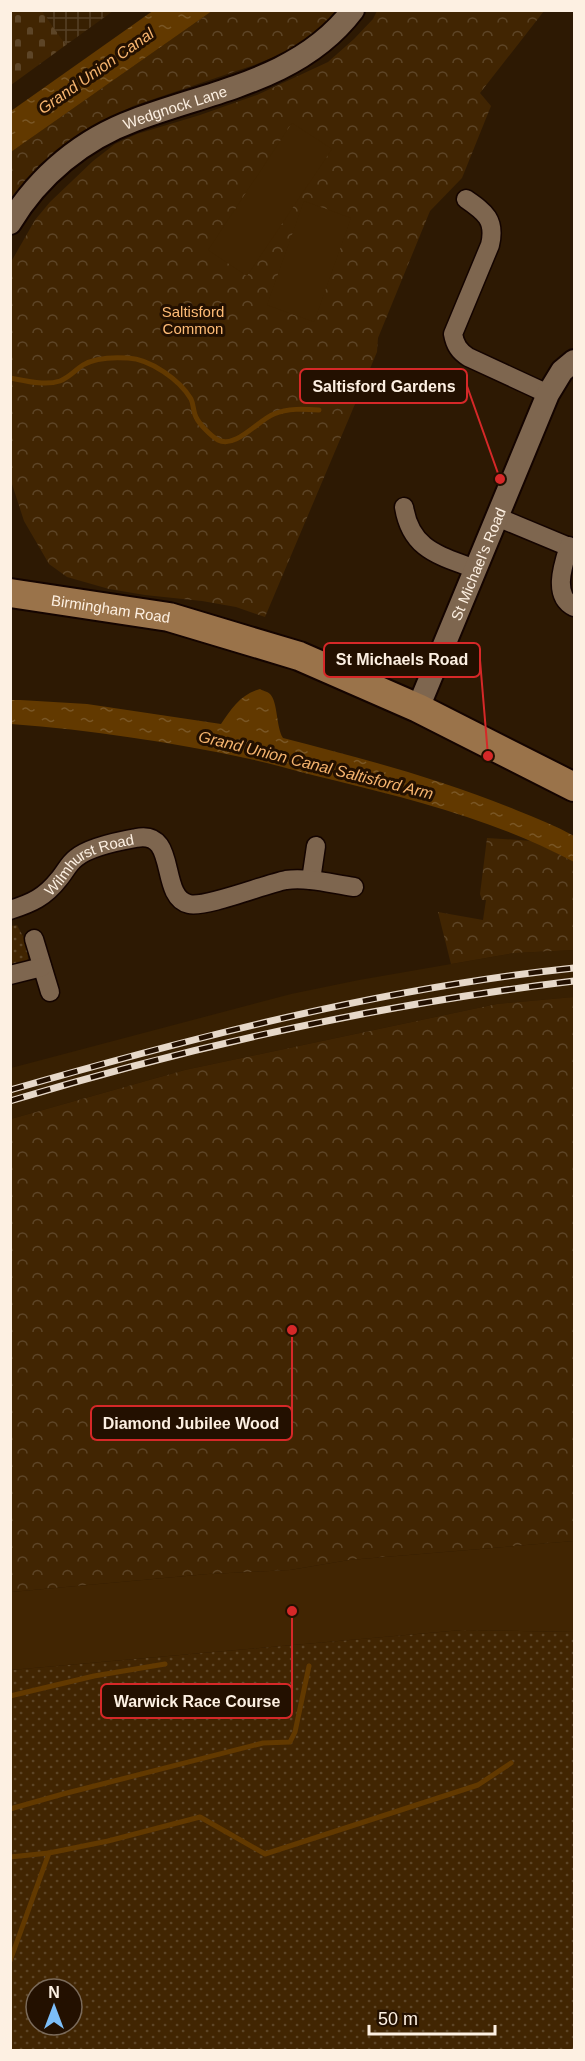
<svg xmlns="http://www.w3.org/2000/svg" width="585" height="2061" viewBox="0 0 585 2061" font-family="Helvetica,sans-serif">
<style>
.built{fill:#382002}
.industrial{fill:url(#industrial-grid)}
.grass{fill:url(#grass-dots);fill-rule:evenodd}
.forest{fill:url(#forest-crowns)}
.cemetery{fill:url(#cemetery-stones)}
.pitch{fill:#412502}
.water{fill:url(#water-ripples)}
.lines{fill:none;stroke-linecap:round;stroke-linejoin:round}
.stream{stroke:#623900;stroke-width:5}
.minor-casing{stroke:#140400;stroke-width:21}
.tertiary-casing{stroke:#140400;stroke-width:26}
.primary-casing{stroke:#140400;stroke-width:32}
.minor{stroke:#7e664f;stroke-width:18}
.tertiary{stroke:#7e664f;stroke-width:22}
.primary{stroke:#9a734a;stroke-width:28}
.rail-casing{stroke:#e6d8c9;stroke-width:7}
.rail{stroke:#231000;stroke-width:4.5;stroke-dasharray:14;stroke-linecap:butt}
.labels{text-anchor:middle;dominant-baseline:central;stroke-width:6;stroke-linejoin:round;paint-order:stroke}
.street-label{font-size:15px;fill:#fdf0e2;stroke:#231000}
.park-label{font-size:15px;fill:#ffbc76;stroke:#231000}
.water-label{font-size:16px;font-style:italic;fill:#f6b46e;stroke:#231000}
.leader{fill:none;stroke:#d62828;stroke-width:2}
.callout-dot{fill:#d62828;stroke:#231000;stroke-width:2}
.callout{fill:#231000;stroke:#d62828;stroke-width:2}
.callout-label{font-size:16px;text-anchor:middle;font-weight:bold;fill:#fdf0e2}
</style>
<defs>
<pattern id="industrial-grid" width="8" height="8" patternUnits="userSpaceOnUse" patternTransform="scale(1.5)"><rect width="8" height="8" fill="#382002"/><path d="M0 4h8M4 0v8" fill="none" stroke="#564127"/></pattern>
<pattern id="grass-dots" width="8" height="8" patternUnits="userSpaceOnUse" patternTransform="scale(1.5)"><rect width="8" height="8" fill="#412502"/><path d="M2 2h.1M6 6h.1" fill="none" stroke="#5d4527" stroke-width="1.8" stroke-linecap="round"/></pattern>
<pattern id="forest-crowns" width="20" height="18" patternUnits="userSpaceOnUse" patternTransform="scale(1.5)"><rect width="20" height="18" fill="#412502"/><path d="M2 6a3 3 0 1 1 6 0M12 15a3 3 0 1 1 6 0" fill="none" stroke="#5d4527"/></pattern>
<pattern id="cemetery-stones" width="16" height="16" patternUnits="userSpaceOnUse" patternTransform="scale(1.5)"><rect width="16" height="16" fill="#412502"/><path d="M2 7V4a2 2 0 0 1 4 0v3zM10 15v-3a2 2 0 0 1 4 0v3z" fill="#5d4527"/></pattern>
<pattern id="water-ripples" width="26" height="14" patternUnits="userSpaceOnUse" patternTransform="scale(1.5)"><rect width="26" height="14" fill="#623900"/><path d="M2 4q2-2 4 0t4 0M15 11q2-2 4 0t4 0" fill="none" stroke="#795625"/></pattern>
</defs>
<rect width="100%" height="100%" fill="#2d1903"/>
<polygon class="built" points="574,950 574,997 497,1004 185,1070 11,1119 11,1068 291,994 359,980 514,953"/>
<polygon class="industrial" points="42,11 113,11 66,45"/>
<g class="grass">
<polygon points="17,925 27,944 28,959 23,964 11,968 11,926"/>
<path d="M 462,1630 L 574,1632 L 574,2050 L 11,2050 L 11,1670 ZM 36,1989 L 72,1989 L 72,2025 L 36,2025 Z"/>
</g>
<g class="forest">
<polygon points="212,11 340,11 334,23 296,48 254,65 133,106 100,123 72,141 11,206 11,152"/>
<polygon points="377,11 544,11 480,93 491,106 462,178 430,211 378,338 377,352 265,617 236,607 202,601 145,595 109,589 67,577 49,564 24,521 11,481 11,262 35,220 50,202 93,161 115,144 137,134 200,115 257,95 328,62 354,39 373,19"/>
<polygon points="487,838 533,841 574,862 574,950 514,953 451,964 438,912 483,920 486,900 482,900 480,894"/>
<polygon points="574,997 574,1541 349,1560 290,1570 208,1574 11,1592 11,1119 185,1070 497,1004"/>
</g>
<polygon class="cemetery" points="11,10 42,11 66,45 11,85"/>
<g class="pitch">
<polygon points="292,123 332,149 247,276 208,250"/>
<polygon points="304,201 351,218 314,322 267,305"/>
<polygon points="574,1541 574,1632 462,1630 11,1670 11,1592 208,1574 290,1570 349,1560"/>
</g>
<g class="water">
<polygon points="154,10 212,11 11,152 11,111"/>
<path d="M 260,689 C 263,691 267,691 270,694 C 278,702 276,727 283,738 C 361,758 441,779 516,810 C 536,818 556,826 574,836 L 574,862 C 497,821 418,801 333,780 C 305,774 278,765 250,759 C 171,742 91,730 11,724 L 11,700 L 20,700 L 87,704 L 221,724 C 232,708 241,694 260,689 Z"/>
</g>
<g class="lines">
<g class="stream">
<path d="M 10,378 C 26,381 45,386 60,381 C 70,377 75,370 83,365 C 96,357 113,357 128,358 C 150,359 180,380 191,399 C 194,405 193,412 196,417 C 199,424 211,436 218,440 C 236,449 258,420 274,414 C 288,408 304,409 319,410"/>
<polyline points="10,1696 94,1676 165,1664"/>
<polyline points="10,1809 63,1794 263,1743 290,1742 295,1732 309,1666"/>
<polyline points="10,1857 49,1853"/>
<polyline points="10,1961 49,1853 108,1841 200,1817 265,1854 478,1785 511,1763"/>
</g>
<g class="minor-casing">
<g id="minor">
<path d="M 466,199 C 485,212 496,220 490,245 L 453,334 C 455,345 459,351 468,357 L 548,394"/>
<path d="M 404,507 C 411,550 439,555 475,569"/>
<polyline points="497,517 574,549"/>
<path d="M 569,546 C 563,565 552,596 574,607"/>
<polyline points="311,880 316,846"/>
<path id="s1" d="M 10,910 C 32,903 45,897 59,879 C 65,872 69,863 76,858 C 89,847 119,841 136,838 C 179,829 158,897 189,904 C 206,908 265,884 286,880 C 308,877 332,884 354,887"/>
<polyline points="34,939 50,992"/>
<polyline points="10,975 42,967"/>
</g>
</g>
<g class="tertiary-casing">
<g id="tertiary">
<path id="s2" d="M 10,223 C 39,175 83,139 135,120 C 211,91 300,80 353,10"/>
<path id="s3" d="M 418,708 L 548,394 L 562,371 L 574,361"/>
</g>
</g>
<g class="primary-casing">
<g id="primary">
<path id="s4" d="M 10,593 L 169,617 L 299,656 L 418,708 L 574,787"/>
</g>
</g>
<use href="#minor" class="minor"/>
<use href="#tertiary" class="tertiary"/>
<use href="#primary" class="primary"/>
<g class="rail-casing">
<g id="rail">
<path d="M 10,1090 C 195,1037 383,988 574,968"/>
<path d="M 10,1101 C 195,1045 383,1004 574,981"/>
</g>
</g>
<use href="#rail" class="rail"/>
</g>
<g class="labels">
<g class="street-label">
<text stroke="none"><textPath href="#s2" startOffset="207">Wedgnock Lane</textPath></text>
<text stroke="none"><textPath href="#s3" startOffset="156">St Michael's Road</textPath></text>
<text stroke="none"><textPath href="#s4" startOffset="102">Birmingham Road</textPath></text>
<text stroke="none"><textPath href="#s1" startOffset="94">Wilmhurst Road</textPath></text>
</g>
<g class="park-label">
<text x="193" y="311">Saltisford<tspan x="193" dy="17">Common</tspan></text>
</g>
<g class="water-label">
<text transform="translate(96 71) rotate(-35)">Grand Union Canal</text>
<text transform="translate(316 765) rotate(14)">Grand Union Canal Saltisford Arm</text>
</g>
</g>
<path class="leader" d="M500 479L467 386M488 756L480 660M292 1330L292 1423M292 1611L292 1701"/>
<g class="callout-dot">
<circle cx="500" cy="479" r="6"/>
<circle cx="488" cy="756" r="6"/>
<circle cx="292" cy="1330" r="6"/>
<circle cx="292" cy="1611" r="6"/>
</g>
<g class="callout">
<rect x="300" y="369" width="167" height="34" rx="6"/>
<rect x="324" y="643" width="156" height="34" rx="6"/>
<rect x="91" y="1406" width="201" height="34" rx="6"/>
<rect x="101" y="1684" width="191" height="34" rx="6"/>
</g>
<g class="callout-label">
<text x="384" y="392">Saltisford Gardens</text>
<text x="402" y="665">St Michaels Road</text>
<text x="191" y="1429">Diamond Jubilee Wood</text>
<text x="197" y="1707">Warwick Race Course</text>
</g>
<rect width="585" height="2061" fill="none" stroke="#fdf0e2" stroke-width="24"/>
<g transform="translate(54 2007)"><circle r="28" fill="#231000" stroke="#7a6a5a" stroke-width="1.5"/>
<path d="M0-4.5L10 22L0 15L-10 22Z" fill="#7cbef9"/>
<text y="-9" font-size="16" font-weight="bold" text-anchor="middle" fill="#fdf0e2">N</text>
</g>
<path d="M369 2025v9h126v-9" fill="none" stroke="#fdf0e2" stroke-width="3"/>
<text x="378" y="2025" font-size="18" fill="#fdf0e2" stroke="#231000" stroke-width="4.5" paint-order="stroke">50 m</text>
</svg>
